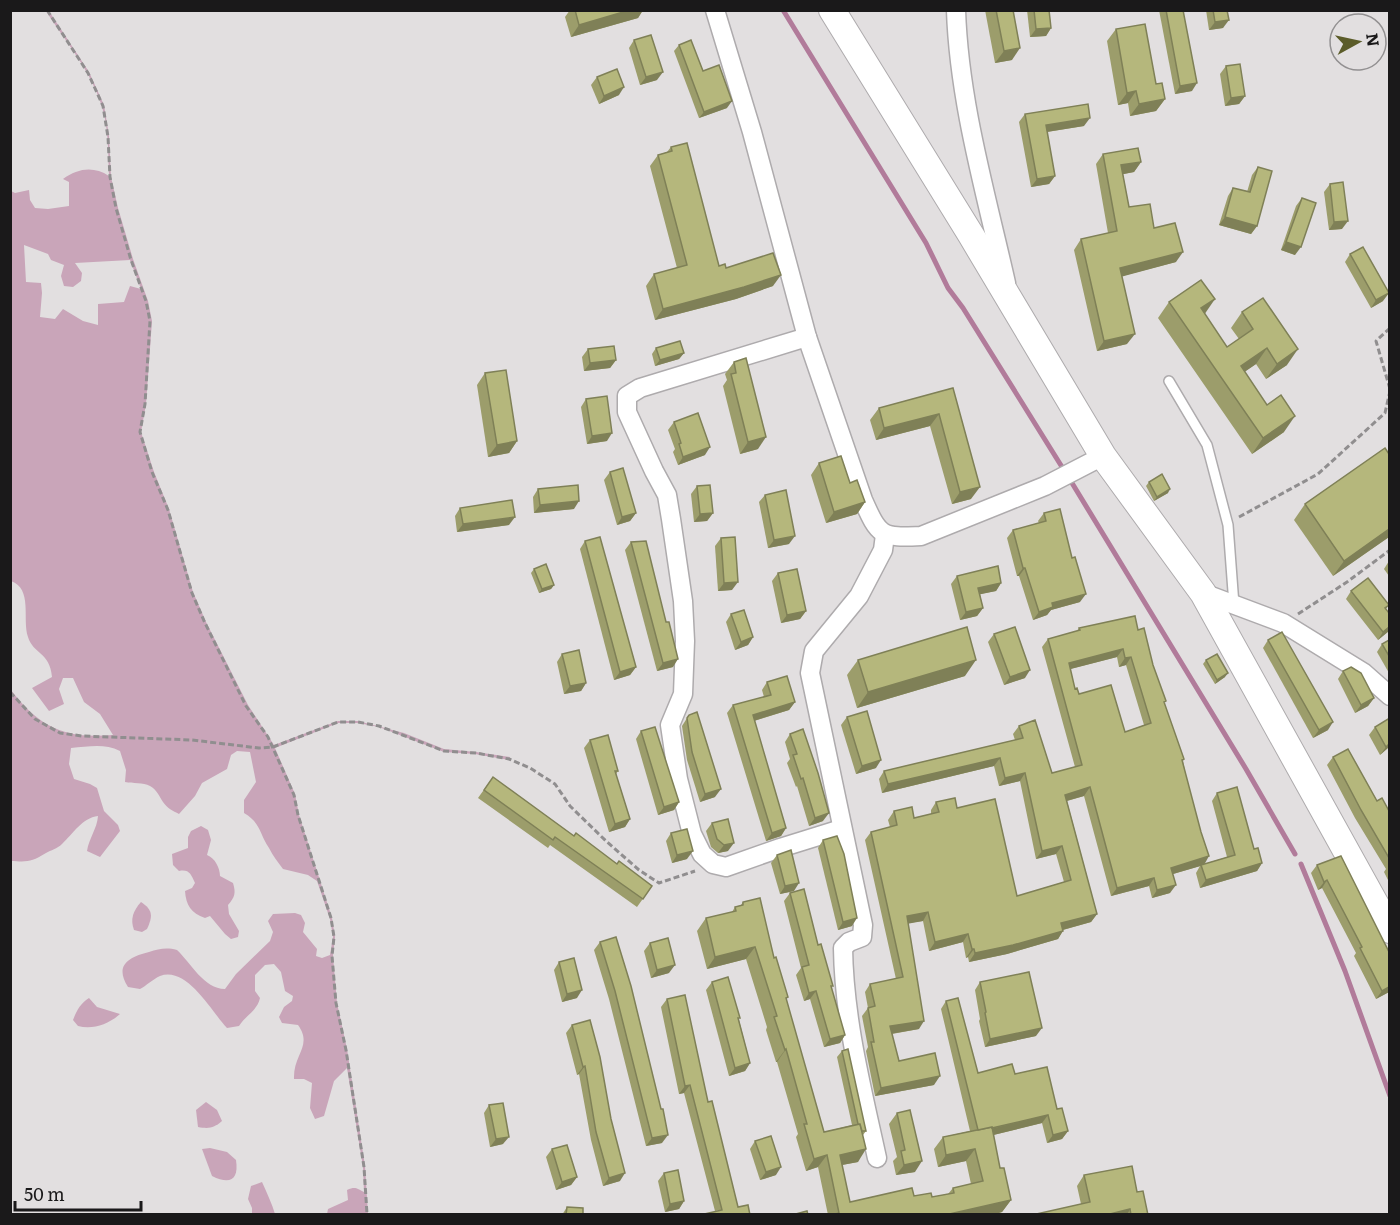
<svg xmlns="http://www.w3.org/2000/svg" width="1400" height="1225" viewBox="0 0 1400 1225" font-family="Literata,serif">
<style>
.green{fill:#c9a5b9;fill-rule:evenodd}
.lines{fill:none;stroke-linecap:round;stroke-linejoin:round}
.stream{stroke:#b17b9a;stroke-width:5}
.lane-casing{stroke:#aeabad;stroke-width:12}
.street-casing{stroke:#aeabad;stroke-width:21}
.secondary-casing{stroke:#aeabad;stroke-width:28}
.path{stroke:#908e8f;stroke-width:3;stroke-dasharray:6 3;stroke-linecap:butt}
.lane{stroke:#fff;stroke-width:9}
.street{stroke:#fff;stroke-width:18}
.secondary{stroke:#fff;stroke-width:26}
.wall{fill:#9c9d6b;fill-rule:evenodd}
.shaded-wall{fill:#7f8057}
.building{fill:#b5b77c;stroke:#7f8057;stroke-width:1.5;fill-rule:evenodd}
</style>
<rect width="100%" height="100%" fill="#e2dfe0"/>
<g class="green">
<path d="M 46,11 L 49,11 L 89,72 L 104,105 L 109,136 L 111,177 L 118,208 L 133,259 L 148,301 L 152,321 L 146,404 L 141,432 L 154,472 L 169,509 L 193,592 L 206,622 L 248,705 L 274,745 L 338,721 L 358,721 L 404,733 L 444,749 L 476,752 L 510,757 L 509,760 L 475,754 L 444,752 L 379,727 L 358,723 L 338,723 L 275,748 L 295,794 L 299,815 L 332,918 L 335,937 L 333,956 L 337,1003 L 347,1049 L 365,1166 L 368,1214 L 327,1214 L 328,1209 L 348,1200 L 347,1190 C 356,1186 357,1189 364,1192 L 363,1167 L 347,1068 L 334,1081 L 324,1116 L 315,1119 L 310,1108 L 312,1083 L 304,1079 L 294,1079 C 293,1054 313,1046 298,1025 L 282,1023 L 279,1017 L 284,1007 L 292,1001 L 293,996 L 285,991 L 281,972 L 274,964 L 265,965 L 255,975 L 255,991 L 260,998 C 257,1011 246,1015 239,1026 L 227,1028 C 211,1011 187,966 160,976 C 153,979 146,986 140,989 L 128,987 C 114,965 129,957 149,952 C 159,949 166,947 177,950 C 191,963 204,989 225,989 L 236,974 L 270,941 L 273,932 L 268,921 L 273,914 L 295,913 L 301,915 L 305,923 L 303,932 L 317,949 L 316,956 L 322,958 L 330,955 L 333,937 L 330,919 L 317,881 L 308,875 L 283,869 C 278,862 273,856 269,848 C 259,833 261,823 244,813 L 244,800 L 256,782 L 250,752 L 237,751 L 231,755 L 227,769 L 202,783 L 195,796 L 179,814 C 173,811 167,808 163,802 C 159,796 157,790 150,786 C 143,782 133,784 125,782 L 126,770 L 120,751 C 104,743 88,747 71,748 L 69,764 L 74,779 L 90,784 L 97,788 L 104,811 L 118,825 L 120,831 L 100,857 L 87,851 C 89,838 97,829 98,816 C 82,818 73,834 62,844 C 57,849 51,850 46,853 C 31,862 28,862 11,861 L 11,690 C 40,728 65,739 113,735 L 100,714 L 84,702 L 73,678 L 63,678 L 59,689 L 64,704 L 49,711 L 32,688 L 52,677 C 50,652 33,654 28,637 C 22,619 33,589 11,581 L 11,191 L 15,193 L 29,190 L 30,200 L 35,208 L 48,209 L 69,206 L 69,182 L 63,179 C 78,168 94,166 109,176 C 108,153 109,129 102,107 C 92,72 65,41 46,11 ZM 24,245 L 48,254 L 51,260 L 64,265 L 61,276 L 64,286 L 73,287 L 81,281 L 82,273 L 75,263 L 130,260 L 141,289 L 130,286 L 124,302 L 98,304 L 98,325 L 83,321 L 63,309 L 55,319 L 40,317 L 42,293 L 41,283 L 26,282 Z"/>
<path d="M 201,826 L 208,830 L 211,840 L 207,855 C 215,858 220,868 220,876 L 233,883 C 236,893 235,897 228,905 L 229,914 L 239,931 L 238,937 L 231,939 L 225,934 L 210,916 L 205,918 C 191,913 186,905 185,891 L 192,888 L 195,883 C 191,874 189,869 179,871 L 173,865 L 172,854 L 188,848 L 188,837 L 191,831 Z"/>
<path d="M 141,902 C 153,910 153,916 147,929 L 142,932 L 134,930 C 130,919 133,911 141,902 Z"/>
<path d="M 89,998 L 97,1007 L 120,1014 C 109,1024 93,1030 78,1026 L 73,1020 C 77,1010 80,1004 89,998 Z"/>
<path d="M 206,1102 L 217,1110 L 222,1121 C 214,1128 209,1129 198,1127 L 196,1110 Z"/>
<path d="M 210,1148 L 227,1152 L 236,1160 C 239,1180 230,1185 212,1176 L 202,1149 Z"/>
<path d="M 262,1182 C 267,1193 272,1204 275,1214 L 252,1214 L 252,1208 L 248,1199 L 251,1186 Z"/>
</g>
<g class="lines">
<g class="stream">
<polyline points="783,10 926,243 948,288 963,308 1062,467"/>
<polyline points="1072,483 1246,769 1295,854"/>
<polyline points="1301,864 1345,971 1390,1096"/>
</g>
<g class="lane-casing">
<polyline id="lane" points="1169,381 1207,445 1228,525 1234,605"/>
</g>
<g class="street-casing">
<g id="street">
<path d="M 715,10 L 752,132 L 807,337 L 863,500 C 879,536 881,538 921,536 L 1045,486 L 1103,456"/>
<path d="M 956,10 C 959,102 986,194 1006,283"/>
<polyline points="807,337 640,388 627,396 627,412 654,471 667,495 671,519 683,601 685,641 683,694 670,725 678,779 692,834 702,854 713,864 726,867 780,848 841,829"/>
<polyline points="1203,593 1283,623 1364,673 1390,696"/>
<path d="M 877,1158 C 862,1089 844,1019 843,948 L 849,942 L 862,937 L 863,925 L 810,673 L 814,651 L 859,596 L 883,550 L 885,535"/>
</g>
</g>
<g class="secondary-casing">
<polyline id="secondary" points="832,10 971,235 1103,456 1203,593 1390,930"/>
</g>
<g class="path">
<polyline points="47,10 88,73 103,106 108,137 110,177 116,208 131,260 146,301 150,321 145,404 140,432 152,472 168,510 192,593 205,623 246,706 268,737 294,795 298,815 331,918 334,937 332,956 336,1003 346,1050 364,1167 367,1214"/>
<polyline points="1390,328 1376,341 1390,389"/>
<polyline points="1239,517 1318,474 1385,413 1390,391"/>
<polyline points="1298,614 1347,582 1390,550"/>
<polyline points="10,692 35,719 60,733 82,736 192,740 259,748 273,747 338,722 358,722 379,726 444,751 476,753 509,759 530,768 555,784 570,806 606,841 639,870 659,883 695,871"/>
</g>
<use href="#lane" class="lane"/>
<use href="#street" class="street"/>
<use href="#secondary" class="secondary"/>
</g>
<g class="wall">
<polygon points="570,10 643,10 638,18 571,37 565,17"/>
<polygon points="985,10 1013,10 1012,60 995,63"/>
<polygon points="1027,10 1049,10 1051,28 1046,36 1030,37"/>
<polygon points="1159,10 1183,10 1192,91 1175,94"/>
<polygon points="1206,10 1227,10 1223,28 1209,30"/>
<polygon points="1116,29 1156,84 1165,99 1156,111 1130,116 1128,103 1118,105 1107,41"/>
<polygon points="634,40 657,80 640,85 629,48"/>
<polygon points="679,45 703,71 727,108 699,118 674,51"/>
<polygon points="1226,66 1245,96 1239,104 1225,106 1220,74"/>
<polygon points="597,77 619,95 599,104 591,85"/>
<polygon points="1025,114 1084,126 1047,132 1055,176 1049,184 1031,187 1019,122"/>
<polygon points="671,147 719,266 773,286 736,299 655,320 646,286 654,274 677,268 650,166 658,155 667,152"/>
<polygon points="1103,154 1141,162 1134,172 1123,174 1129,207 1154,228 1176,262 1122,276 1127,344 1097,351 1074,250 1081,239 1108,233 1096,164"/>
<polygon points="1258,167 1257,226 1251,234 1219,225 1228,196 1233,188 1247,192 1252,175"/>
<polygon points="1330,184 1342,229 1329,230 1324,192"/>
<polygon points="1302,198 1295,255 1281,250 1296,206"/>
<polygon points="1350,254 1383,301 1371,308 1345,262"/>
<polygon points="1169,302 1204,314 1227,347 1239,339 1231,328 1242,312 1287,365 1266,379 1256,364 1244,372 1284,432 1252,454 1158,318"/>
<polygon points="656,348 684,353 679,359 655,366 652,354"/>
<polygon points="588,349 616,360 610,368 584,371 582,357"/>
<polygon points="734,362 758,449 740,454 723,386 727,380 725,374"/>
<polygon points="485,373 517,441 509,453 488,457 477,385"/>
<polygon points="953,388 971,499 952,504 930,426 876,440 870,420 879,408"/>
<polygon points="586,399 607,441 587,444 581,407"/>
<polygon points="674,422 705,455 678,465 673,452 675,449 668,430"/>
<polygon points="819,463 850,483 865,502 857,514 826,523 811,475"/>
<polygon points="610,472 636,513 630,521 617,525 604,480"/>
<polygon points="1149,482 1168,493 1154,501 1146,486"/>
<polygon points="697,486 713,513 707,521 694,522 691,494"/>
<polygon points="538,489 574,509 534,513 533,497"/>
<polygon points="765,495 789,544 768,548 759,502"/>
<polygon points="1305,504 1389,537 1333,576 1294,520"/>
<polygon points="460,508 509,525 457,532 455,516"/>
<polygon points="1044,513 1080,602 1051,610 1047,615 1033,620 1019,576 1017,576 1007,538 1013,530 1039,523 1038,521"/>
<polygon points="721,538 732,590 718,591 715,546"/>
<polygon points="585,541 636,667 630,675 614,680 580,549"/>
<polygon points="631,542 673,667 657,671 625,550"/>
<polygon points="1389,561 1389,576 1384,569"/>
<polygon points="534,569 554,585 551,589 539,593 531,573"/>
<polygon points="778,573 806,611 800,619 781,623 772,581"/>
<polygon points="957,576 1001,583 996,591 980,594 983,608 977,616 960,620 951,584"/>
<polygon points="1351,591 1389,605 1386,609 1389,631 1378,640 1346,599"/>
<polygon points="731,614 753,637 748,645 735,650 726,622"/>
<path d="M 1079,628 L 1138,630 L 1153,665 L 1164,703 L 1184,759 L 1183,761 L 1204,864 L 1227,857 L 1212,801 L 1217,793 L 1262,863 L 1257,871 L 1200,888 L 1196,873 L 1200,866 L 1173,874 L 1170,893 L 1152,898 L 1149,886 L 1111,896 L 1084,796 L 1067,801 L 1097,914 L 1091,922 L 1063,930 L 1058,939 L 1007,954 L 969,962 L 968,957 L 966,958 L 963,942 L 929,951 L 923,921 L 908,923 L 919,1029 L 892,1034 L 899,1061 L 934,1085 L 875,1096 L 866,1051 L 868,1047 L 862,1016 L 868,1008 L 865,992 L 870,984 L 896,979 L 865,840 L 871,832 L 890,827 L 888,820 L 894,811 L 914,818 L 931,814 L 931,810 L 936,802 L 957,808 L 1017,896 L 1064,882 L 1056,854 L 1036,859 L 1020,781 L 999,786 L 994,766 L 882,793 L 879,779 L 884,771 L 1015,740 L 1013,734 L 1019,726 L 1052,773 L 1075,767 L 1042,647 L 1048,639 L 1077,631 ZM 1117,657 L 1119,667 L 1126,665 L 1144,725 L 1125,732 L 1079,694 L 1075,689 L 1070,669 Z"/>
<polygon points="994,634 1025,678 1004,685 988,642"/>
<polygon points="1268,640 1328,730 1313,738 1263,648"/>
<polygon points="1389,640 1389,673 1377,652 1382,644"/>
<polygon points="562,654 586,683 581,691 564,694 557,662"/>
<polygon points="858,660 965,676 857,708 847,675"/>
<polygon points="1206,660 1225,677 1215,684 1203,664"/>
<polygon points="1343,671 1374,698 1368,706 1355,713 1338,679"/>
<polygon points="767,682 795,702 789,710 754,721 786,828 781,836 766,841 727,713 733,705 764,697 762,690"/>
<polygon points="689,715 715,797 700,802 687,760 682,726"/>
<polygon points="847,717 876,768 856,774 841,725"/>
<polygon points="1389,721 1389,747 1380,755 1369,735 1375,727"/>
<polygon points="641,731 679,802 674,810 658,815 636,739"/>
<polygon points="790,734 823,821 809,826 797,786 796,787 787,763 790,759 785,742"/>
<polygon points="590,740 618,771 616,774 630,819 625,827 609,832 584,748"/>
<polygon points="1333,757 1377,801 1389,811 1389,882 1384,872 1386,869 1355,818 1327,765"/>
<polygon points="493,777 574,836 652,886 637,907 550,845 548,848 478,798"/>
<polygon points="712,823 728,851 718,853 711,847 706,831"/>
<polygon points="671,833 687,859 672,863 666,841"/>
<polygon points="823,840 852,926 838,930 818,848"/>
<polygon points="777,855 794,891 780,894 771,863"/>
<polygon points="1317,865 1389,952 1389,992 1376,999 1354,956 1356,953 1322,888 1318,890 1311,873"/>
<polygon points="790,893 818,945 845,1035 840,1043 824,1047 810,999 804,1001 796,975 801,968 784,901"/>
<polygon points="743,902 774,958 824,1132 852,1125 837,1057 842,1051 866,1131 863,1135 858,1162 842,1165 850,1202 914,1196 932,1197 948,1194 953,1188 971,1184 966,1161 938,1167 934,1149 943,1137 970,1131 941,1009 946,1001 978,1073 1015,1074 1057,1109 1068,1131 1062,1139 1047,1143 1042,1123 993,1135 1000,1168 1011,1200 1002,1212 992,1215 828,1215 818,1167 806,1171 796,1137 798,1134 777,1062 776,1062 766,1030 767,1027 746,959 707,969 697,931 706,918 732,912 735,907 741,905"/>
<polygon points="600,942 662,1143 646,1146 609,999 594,950"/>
<polygon points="650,943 669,973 651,978 644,951"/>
<polygon points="559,962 577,998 562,1002 554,970"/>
<polygon points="712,982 739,1020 750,1063 745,1071 729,1076 706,990"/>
<polygon points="980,982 1036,1036 985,1047 979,1021 980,1019 975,990"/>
<polygon points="667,999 708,1102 738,1207 715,1211 684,1093 679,1094 661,1007"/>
<polygon points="572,1025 620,1181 603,1186 591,1140 579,1074 577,1075 566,1033"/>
<polygon points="489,1105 503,1144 490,1147 484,1113"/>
<polygon points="897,1113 915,1172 896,1175 893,1161 897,1157 889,1124"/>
<polygon points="755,1141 776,1175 760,1180 750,1149"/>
<polygon points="552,1149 577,1177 571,1185 556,1190 546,1157"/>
<polygon points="664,1173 684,1201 679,1209 665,1212 658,1181"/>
<polygon points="1084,1175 1137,1192 1148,1215 1032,1215 1081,1204 1077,1186"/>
<polygon points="567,1207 583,1215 562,1215"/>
</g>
<g class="shaded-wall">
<polygon points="630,10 643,10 638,18 571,37 579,25"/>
<polygon points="1229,20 1223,28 1209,30 1215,22"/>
<polygon points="1051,28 1046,36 1030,37 1036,29"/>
<polygon points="1020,48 1012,60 995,63 1004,51"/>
<polygon points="663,72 657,80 640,85 646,77"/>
<polygon points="1197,83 1192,91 1175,94 1180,86"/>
<polygon points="624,87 619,95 599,104 604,96"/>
<polygon points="1136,91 1128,103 1118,105 1127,93"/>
<polygon points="1245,96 1239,104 1225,106 1231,98"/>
<polygon points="1165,99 1156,111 1130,116 1139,104"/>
<polygon points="732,101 727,108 699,118 704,112"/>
<polygon points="1090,118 1084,126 1040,133 1046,125"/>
<polygon points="1141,162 1134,172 1114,176 1121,165"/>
<polygon points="1055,176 1049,184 1031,187 1037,179"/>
<polygon points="1225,217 1257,226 1251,234 1219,225"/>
<polygon points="1348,221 1342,229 1329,230 1334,222"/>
<polygon points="1286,242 1301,247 1295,255 1281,250"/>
<polygon points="1183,252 1176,262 1113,279 1120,268"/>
<polygon points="781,275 773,286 736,299 655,320 663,309"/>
<polygon points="1389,293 1383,301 1371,308 1376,300"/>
<polygon points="1215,299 1204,315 1201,308"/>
<polygon points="1135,334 1127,344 1097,351 1104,341"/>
<polygon points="1267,348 1256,364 1230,382 1241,366"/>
<polygon points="1298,349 1287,365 1266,379 1277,364"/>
<polygon points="684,353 679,359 655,366 660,360"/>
<polygon points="616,360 610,368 584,371 590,363"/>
<polygon points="939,414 930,426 876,440 884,428"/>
<polygon points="1295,416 1284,432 1252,454 1263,438"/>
<polygon points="612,433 607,441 587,444 592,436"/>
<polygon points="766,437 758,449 740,454 748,442"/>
<polygon points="517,441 509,453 488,457 497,445"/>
<polygon points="710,447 705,455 678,465 683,457"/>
<polygon points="980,487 971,499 952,504 960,492"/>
<polygon points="1170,489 1168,493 1154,501 1157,497"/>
<polygon points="579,501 574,509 534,513 540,505"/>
<polygon points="865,502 857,514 826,523 834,512"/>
<polygon points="636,513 630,521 617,525 622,517"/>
<polygon points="713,513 707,521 694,522 700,514"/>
<polygon points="515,517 509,525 457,532 463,524"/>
<polygon points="1389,529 1389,537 1333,576 1344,561"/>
<polygon points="795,536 789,544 768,548 774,540"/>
<polygon points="1023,568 1025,568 1019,576 1017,576"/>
<polygon points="738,582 732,590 718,591 724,583"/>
<polygon points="1001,583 996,591 972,596 978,588"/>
<polygon points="554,585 551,589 539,593 542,589"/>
<polygon points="1086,594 1080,602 1051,610 1047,615 1033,620 1039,612 1052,603"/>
<polygon points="983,608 977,616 960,620 966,612"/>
<polygon points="806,611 800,619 781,623 787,615"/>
<polygon points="1389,627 1389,631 1378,640 1383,632"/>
<polygon points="753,637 748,645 735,650 741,642"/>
<polygon points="1123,649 1117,657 1063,671 1069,663"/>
<polygon points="1131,657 1126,665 1119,667 1125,658"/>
<polygon points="678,659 673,667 657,671 663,663"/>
<polygon points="976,660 965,676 857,708 868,692"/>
<polygon points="636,667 630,675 614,680 620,672"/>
<polygon points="1030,670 1025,678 1004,685 1010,677"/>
<polygon points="1228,673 1225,677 1215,684 1217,680"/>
<polygon points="586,683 581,691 564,694 570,686"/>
<polygon points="1374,698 1368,706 1355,713 1361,705"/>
<polygon points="795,702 789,710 747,723 753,715"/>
<polygon points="1333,722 1328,730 1313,738 1319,730"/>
<polygon points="1389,744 1389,747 1380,755 1386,747"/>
<polygon points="1000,758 994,766 882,793 888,784"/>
<polygon points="881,760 876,768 856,774 862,766"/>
<polygon points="1025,773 1020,781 999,786 1005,778"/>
<polygon points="1090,787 1084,796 1059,803 1065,795"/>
<polygon points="721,789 715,797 700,802 705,794"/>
<polygon points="679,802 674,810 658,815 664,807"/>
<polygon points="829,813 823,821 809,826 815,818"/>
<polygon points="630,819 625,827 609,832 615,824"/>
<polygon points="786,828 781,836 766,841 772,833"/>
<polygon points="734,843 728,851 718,853 724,845"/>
<polygon points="1062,846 1056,854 1036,859 1042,851"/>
<polygon points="693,851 687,859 672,863 677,855"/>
<polygon points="1209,856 1204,865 1166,876 1171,868"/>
<polygon points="1262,863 1257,871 1200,888 1206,880"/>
<polygon points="1154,878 1149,886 1111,896 1117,888"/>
<polygon points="1327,880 1322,888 1318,890 1324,882"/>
<polygon points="799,883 794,891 780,894 785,886"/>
<polygon points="1176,885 1170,893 1152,898 1157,890"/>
<polygon points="928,912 923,921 901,925 907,916"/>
<polygon points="1097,914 1091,922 1055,932 1061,923"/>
<polygon points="857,918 852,926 838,930 843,922"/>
<polygon points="1063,931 1058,939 1007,954 969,962 975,953"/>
<polygon points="968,934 963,942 929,951 935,942"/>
<polygon points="755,947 746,959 707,969 715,957"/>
<polygon points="972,949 974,949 968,957 966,958"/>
<polygon points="675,965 669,973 651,978 657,970"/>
<polygon points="1389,987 1389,992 1376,999 1382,991"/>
<polygon points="582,990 577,998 562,1002 567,994"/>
<polygon points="816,991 810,999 804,1001 809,993"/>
<polygon points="924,1021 919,1029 884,1035 890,1026"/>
<polygon points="1042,1028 1036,1036 985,1047 990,1039"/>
<polygon points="845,1035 840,1043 824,1047 830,1039"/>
<polygon points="786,1049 777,1062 776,1062 785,1050"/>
<polygon points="750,1063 745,1071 729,1076 735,1068"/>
<polygon points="585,1066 579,1074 577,1075 583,1067"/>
<polygon points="940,1076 934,1085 875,1096 881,1088"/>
<polygon points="690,1085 684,1093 679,1094 685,1086"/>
<polygon points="1048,1115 1042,1123 973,1140 978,1132"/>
<polygon points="1068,1131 1062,1139 1047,1143 1053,1135"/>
<polygon points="668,1135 662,1143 646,1146 652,1138"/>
<polygon points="509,1137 503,1144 490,1147 496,1139"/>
<polygon points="866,1149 858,1162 831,1167 840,1155"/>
<polygon points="975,1149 966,1161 938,1167 946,1155"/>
<polygon points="827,1155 818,1167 806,1171 814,1159"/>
<polygon points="922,1161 915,1172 896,1175 904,1165"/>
<polygon points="781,1167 776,1175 760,1180 766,1172"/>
<polygon points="625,1173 620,1181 603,1186 609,1178"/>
<polygon points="577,1177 571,1185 556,1190 562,1182"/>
<polygon points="1011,1200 1002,1212 992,1215 945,1215"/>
<polygon points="684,1201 679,1209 665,1212 670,1204"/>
<polygon points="1130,1209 1127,1215 1106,1215"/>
</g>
<g class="building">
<polygon points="575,10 630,10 579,25"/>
<polygon points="996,10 1013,10 1020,48 1004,51"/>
<polygon points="1034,10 1049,10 1051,28 1036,29"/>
<polygon points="1166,10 1183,10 1197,83 1180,86"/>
<polygon points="1213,10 1227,10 1229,20 1215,22"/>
<polygon points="1145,24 1156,84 1162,83 1165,99 1139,104 1136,91 1127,93 1116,29"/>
<polygon points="651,35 663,72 646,77 634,40"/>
<polygon points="691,40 703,71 719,65 732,101 704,112 679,45"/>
<polygon points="1240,64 1245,96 1231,98 1226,66"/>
<polygon points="617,69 624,87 604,96 597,77"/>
<polygon points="1088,104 1090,118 1046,125 1055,176 1037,179 1025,114"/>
<polygon points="687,143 719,266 725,264 726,268 773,253 781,275 744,287 663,309 654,274 687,265 658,155 672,151 671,147"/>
<polygon points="1138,148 1141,162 1121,165 1129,207 1150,204 1154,228 1175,223 1183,252 1120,268 1135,334 1104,341 1081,239 1117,231 1103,154"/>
<polygon points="1258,167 1272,171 1257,226 1225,217 1233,188 1250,192"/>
<polygon points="1343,182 1348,221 1334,222 1330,184"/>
<polygon points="1302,198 1316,203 1301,247 1286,242"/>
<polygon points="1363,247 1389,293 1376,300 1350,254"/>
<polygon points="1201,280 1215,299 1201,308 1227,347 1253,329 1242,312 1263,298 1298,349 1277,364 1267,348 1241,366 1267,405 1281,395 1295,416 1263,438 1169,302"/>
<polygon points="680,341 684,353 660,360 656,348"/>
<polygon points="614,346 616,360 590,363 588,349"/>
<polygon points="746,358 766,437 748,442 731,374 736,373 734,362"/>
<polygon points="506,370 517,441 497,445 485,373"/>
<polygon points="953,388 980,487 960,492 939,414 884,428 879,408"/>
<polygon points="607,396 612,433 592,436 586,399"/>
<polygon points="698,413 710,447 683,457 679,444 681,443 674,422"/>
<polygon points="1385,448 1389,454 1389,529 1344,561 1305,504"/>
<polygon points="841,456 850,483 857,480 865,502 834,512 819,463"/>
<polygon points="623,468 636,513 622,517 610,472"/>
<polygon points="1162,474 1170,489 1157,497 1149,482"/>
<polygon points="578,485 579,501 540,505 538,489"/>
<polygon points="710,485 713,513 700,514 697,486"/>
<polygon points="786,490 795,536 774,540 765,495"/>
<polygon points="512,500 515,517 463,524 460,508"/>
<polygon points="1060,509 1072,558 1075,557 1086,594 1052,603 1053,607 1039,612 1025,568 1023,568 1013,530 1046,521 1044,513"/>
<polygon points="600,537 636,667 620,672 585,541"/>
<polygon points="735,537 738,582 724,583 721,538"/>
<polygon points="646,541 666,622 669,622 678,659 663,663 631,542"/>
<polygon points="546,564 554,585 542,589 534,569"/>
<polygon points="998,566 1001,583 978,588 983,608 966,612 957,576"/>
<polygon points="797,569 806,611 787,615 778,573"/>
<polygon points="1368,578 1389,605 1385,608 1389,613 1389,627 1383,632 1351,591"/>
<polygon points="744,610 753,637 741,642 731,614"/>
<path d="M 1135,616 L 1138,630 L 1144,628 L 1153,665 L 1166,701 L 1164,702 L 1184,759 L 1182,760 L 1201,832 L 1209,856 L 1171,868 L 1176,885 L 1157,890 L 1154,878 L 1117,888 L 1090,787 L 1065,795 L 1097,914 L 1061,923 L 1063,931 L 1013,945 L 975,953 L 974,949 L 972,949 L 968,934 L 935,942 L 928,912 L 907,916 L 924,1021 L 890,1026 L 899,1061 L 935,1053 L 940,1076 L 881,1088 L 871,1042 L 874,1042 L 868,1008 L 875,1006 L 870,984 L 903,977 L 871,832 L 897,825 L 894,811 L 912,807 L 914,818 L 939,812 L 936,802 L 955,798 L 957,808 L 995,799 L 1017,896 L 1071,880 L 1062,846 L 1042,851 L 1025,773 L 1005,778 L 1000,758 L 888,784 L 884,771 L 1023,738 L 1019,726 L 1035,720 L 1052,773 L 1082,765 L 1048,639 L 1080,630 L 1079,628 ZM 1123,649 L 1125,658 L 1131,657 L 1151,723 L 1125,732 L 1111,685 L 1079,694 L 1077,688 L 1075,689 L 1069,663 Z"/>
<polygon points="967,627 976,660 868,692 858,660"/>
<polygon points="1015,627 1030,670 1010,677 994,634"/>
<polygon points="1282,632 1333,722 1319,730 1268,640"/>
<polygon points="1389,640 1389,656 1382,644"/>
<polygon points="579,650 586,683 570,686 562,654"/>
<polygon points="1217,654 1228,673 1217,680 1206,660"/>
<polygon points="1351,667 1361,673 1374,698 1361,705 1343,671"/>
<polygon points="787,676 795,702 753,715 786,828 772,833 733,705 771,695 767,682"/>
<polygon points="867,711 881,760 862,766 847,717"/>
<polygon points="697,712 721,789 705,794 692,752 687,718 689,715"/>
<polygon points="1388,719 1389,721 1389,744 1386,747 1375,727"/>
<polygon points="655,727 679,802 664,807 641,731"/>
<polygon points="803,729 818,773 829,813 815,818 803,778 801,779 793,755 797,754 790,734"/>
<polygon points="608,735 618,771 615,771 630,819 615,824 590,740"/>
<polygon points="1348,749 1377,801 1382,798 1389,811 1389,858 1361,810 1333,757"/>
<polygon points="493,777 574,836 576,833 617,864 619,861 652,886 643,899 555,837 553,840 484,790"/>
<polygon points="1237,787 1254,849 1258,848 1262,863 1206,880 1201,865 1235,855 1217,793"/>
<polygon points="728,819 734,843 724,845 717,839 712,823"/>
<polygon points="687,829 693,851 677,855 671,833"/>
<polygon points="837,836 844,854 857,918 843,922 823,840"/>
<polygon points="791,850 799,883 785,886 777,855"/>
<polygon points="1341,856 1389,952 1389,987 1382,991 1360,948 1362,947 1327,880 1324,882 1317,865"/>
<polygon points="804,889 818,945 821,944 833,986 831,986 845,1035 830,1039 816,991 809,993 802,967 809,965 790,893"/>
<polygon points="760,898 774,958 776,957 788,997 786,998 824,1132 860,1124 866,1149 840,1155 850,1202 912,1188 914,1196 931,1193 932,1197 954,1193 953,1188 983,1181 975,1149 946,1155 943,1137 992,1127 1000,1168 1004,1168 1011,1200 945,1215 832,1215 839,1213 827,1155 814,1159 804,1124 807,1124 786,1049 785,1050 774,1017 777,1016 755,947 715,957 706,918 736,911 735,907 743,905 743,902"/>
<polygon points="616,937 631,986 661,1109 663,1109 668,1135 652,1138 615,991 600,942"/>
<polygon points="668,938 675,965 657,970 650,943"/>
<polygon points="574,958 582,990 567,994 559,962"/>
<polygon points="1029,972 1042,1028 990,1039 985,1013 986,1012 980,982"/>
<polygon points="728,977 740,1018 738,1018 750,1063 735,1068 712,982"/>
<polygon points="685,995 708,1102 712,1101 738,1207 748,1205 750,1215 700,1215 722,1210 690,1085 685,1086 667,999"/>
<polygon points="958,998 978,1073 1012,1064 1015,1074 1047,1067 1057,1109 1062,1108 1068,1131 1053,1135 1048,1115 992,1128 992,1127 978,1130 946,1001"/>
<polygon points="590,1020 600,1057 611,1119 625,1173 609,1178 596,1132 585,1066 583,1067 572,1025"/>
<polygon points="848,1049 866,1131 862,1131 860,1124 858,1124 842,1051"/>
<polygon points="503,1103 509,1137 496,1139 489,1105"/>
<polygon points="910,1110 922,1161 904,1165 901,1151 905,1150 897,1113"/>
<polygon points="771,1136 781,1167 766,1172 755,1141"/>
<polygon points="567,1145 577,1177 562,1182 552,1149"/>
<polygon points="1132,1166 1137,1192 1143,1191 1148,1215 1131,1215 1130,1209 1106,1215 1032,1215 1090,1202 1084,1175"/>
<polygon points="678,1170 684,1201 670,1204 664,1173"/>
<polygon points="567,1207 583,1208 583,1215 566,1215"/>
<polygon points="807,1211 808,1215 792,1215"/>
</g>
<rect width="1400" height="1225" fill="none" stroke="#1a191a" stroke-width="24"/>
<g transform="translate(1358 42) rotate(82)"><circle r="28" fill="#e2dfe0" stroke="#929091" stroke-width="1.5"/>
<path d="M0-4.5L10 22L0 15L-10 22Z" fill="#5b5c29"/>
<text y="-9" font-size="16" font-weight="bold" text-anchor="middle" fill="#1a191a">N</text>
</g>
<path d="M15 1201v9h126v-9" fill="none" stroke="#1a191a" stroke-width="3"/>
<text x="24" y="1201" font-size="18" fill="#1a191a" stroke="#e2dfe0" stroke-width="4.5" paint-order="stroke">50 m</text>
</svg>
